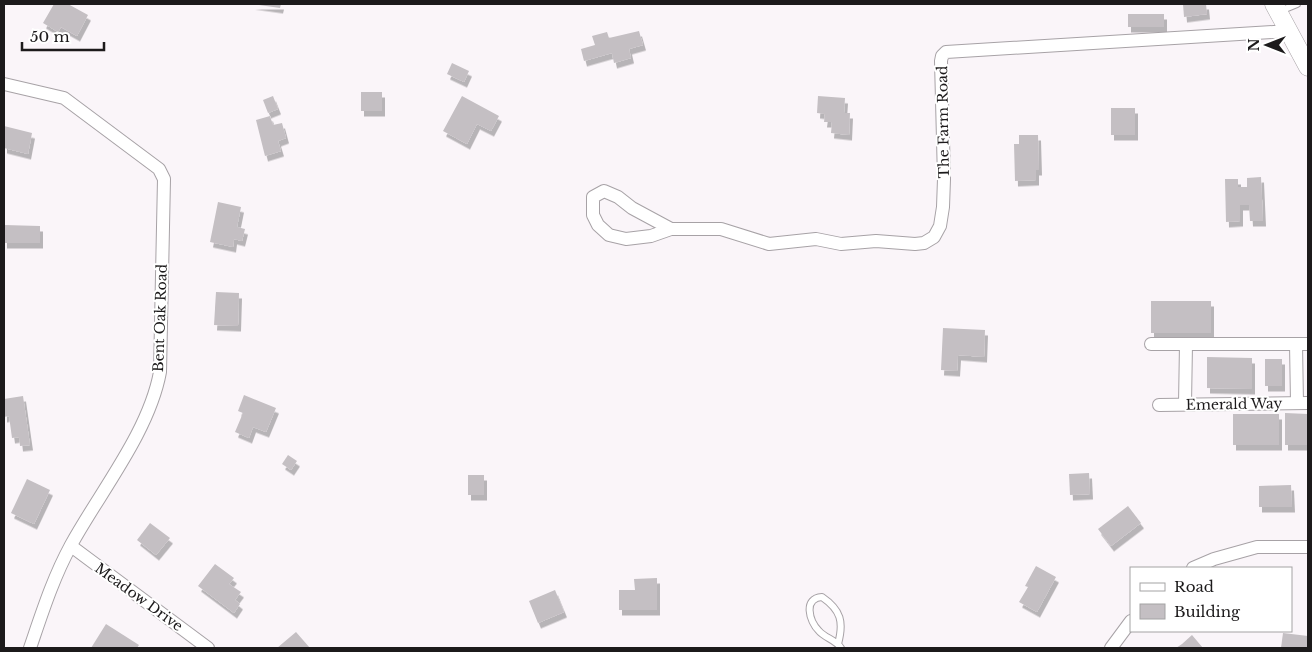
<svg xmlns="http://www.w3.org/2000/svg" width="1312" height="652" viewBox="0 0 1312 652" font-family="'Libre Baskerville',serif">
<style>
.building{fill:#c4bfc3;filter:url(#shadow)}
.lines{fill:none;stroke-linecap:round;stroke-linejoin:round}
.lane-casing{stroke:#a7a2a6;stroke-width:8}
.street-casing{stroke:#a7a2a6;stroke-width:14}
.secondary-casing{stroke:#a7a2a6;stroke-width:19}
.lane{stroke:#fff;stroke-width:6}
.street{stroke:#fff;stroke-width:12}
.secondary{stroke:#fff;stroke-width:18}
.labels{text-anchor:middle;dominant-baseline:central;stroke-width:4;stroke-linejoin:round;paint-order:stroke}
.street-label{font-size:14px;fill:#1c1a1b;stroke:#fff}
</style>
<defs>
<filter id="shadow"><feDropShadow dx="3" dy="5.5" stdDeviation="0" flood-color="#0004"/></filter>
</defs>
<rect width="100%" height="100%" fill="#faf5f9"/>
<g class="building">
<polygon points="54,4 68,4 88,15 77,36 61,27 58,32 43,23"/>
<polygon points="252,4 281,4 280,8"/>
<polygon points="1183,4 1206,4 1207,14 1184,17"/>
<rect x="1128" y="14" width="36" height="13"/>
<polygon points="639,31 643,45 629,49 631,58 614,63 612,53 584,61 581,49 595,45 592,36 607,32 609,38"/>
<polygon points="452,63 469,71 464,82 447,74"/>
<rect x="361" y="92" width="21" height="19"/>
<polygon points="273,96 278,109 268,113 263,100"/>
<polygon points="462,96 499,116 491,131 477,124 467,144 443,131"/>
<polygon points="818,96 845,98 844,113 850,113 849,135 831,133 832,122 824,122 825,114 817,113"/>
<rect x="1111" y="108" width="24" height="27"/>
<polygon points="270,116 273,125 282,123 286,138 278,141 281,151 265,156 256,120"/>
<polygon points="4,126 32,133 28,154 4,148"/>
<polygon points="1019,135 1038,135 1039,170 1036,170 1036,180 1015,181 1014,144 1019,144"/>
<polygon points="1261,177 1263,221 1250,221 1249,205 1240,205 1240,221 1226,222 1225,179 1238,179 1238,187 1247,187 1247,178"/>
<polygon points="218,202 241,207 237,227 245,229 242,241 234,239 233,247 210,242"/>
<polygon points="4,225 40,226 40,243 4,243"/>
<polygon points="216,292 239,293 238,326 214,325"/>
<rect x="1151" y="301" width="60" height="32"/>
<polygon points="943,328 985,330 984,357 958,355 957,371 941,370"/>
<polygon points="1207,357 1252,358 1252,389 1207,388"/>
<rect x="1265" y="359" width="17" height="27"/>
<polygon points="244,395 276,408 266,432 253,427 249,438 235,432 243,413 238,411"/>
<polygon points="23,396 30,445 20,446 19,437 12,438 9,416 4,417 4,399"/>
<polygon points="1285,413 1308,414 1308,445 1285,445"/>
<rect x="1233" y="414" width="46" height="31"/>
<polygon points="288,455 297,461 291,470 282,464"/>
<polygon points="1089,473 1090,494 1070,495 1069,474"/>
<rect x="468" y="475" width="16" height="20"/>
<polygon points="27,479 50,490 34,524 11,513"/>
<polygon points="1291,485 1292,507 1259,507 1259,486"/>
<polygon points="1128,506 1141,523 1111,546 1098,529"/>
<polygon points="150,523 170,538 156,555 137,540"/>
<polygon points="215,564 234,578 229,584 241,592 235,600 240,604 234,613 198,586"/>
<polygon points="1036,566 1056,577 1037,612 1019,602 1028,587 1025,586"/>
<polygon points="657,578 657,610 619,610 619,590 635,590 634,579"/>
<polygon points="555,590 564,612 538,623 529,601"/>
<polygon points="106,624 139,645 137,648 91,648"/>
<polygon points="296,632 310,648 277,648"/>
<polygon points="1283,633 1308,636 1308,648 1281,648"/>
<polygon points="1192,635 1203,648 1176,648 1182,644"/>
</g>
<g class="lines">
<g class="lane-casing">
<g id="lane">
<polyline points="1280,11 1297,4"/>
<path d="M 838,644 C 844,622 841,610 822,597 C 803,598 809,621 819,631 C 825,638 836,640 841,648"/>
</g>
</g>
<g class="street-casing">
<g id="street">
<path d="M 4,84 L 64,98 L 159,169 L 164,179 L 160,372 C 149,432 100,492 71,545 C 53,578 42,613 30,648"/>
<polyline points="671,229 632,208 618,197 604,191 593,197 593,215 598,225 609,235 626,239 651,236 671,229 721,229 769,244 816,239 841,244 876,241 915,244 924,243 934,237 940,226 943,207 944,179 941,61 942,56 946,52 1289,31"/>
<polyline points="1151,344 1308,344"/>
<polyline points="1296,344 1297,403"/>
<polyline points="1185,404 1186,344"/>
<polyline points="1159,405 1308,403"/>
<polyline points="71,546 208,648"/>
<polyline points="1193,568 1214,559 1257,547 1308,547"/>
<polyline points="1111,648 1131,621"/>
</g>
</g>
<g class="secondary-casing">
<polyline id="secondary" points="1274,4 1308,67"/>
</g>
<use href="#lane" class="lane"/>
<use href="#street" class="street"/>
<use href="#secondary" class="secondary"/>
</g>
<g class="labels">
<g class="street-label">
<text transform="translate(943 122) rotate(-91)">The Farm Road</text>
<text transform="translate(160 318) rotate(-88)">Bent Oak Road</text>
<text transform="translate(1234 404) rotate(-1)">Emerald Way</text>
<text transform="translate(139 597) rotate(36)">Meadow Drive</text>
</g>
</g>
<rect width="1312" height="652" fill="none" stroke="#1c1a1b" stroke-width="10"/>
<rect x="1130" y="567" width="162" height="65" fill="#ffffff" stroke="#a4a3a4"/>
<rect x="1140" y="583" width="25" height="8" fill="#ffffff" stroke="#a4a3a4"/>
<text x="1174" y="592" font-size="15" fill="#1c1a1b">Road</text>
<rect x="1140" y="604" width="25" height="15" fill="#c4bfc3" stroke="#a4a3a4"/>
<text x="1174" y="617" font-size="15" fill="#1c1a1b">Building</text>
<g transform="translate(1267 45) rotate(270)" stroke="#ffffff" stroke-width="4" paint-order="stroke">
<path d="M0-4L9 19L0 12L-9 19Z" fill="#1c1a1b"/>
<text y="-8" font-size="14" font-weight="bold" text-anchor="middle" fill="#1c1a1b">N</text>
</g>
<path d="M22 42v8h82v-8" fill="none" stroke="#1c1a1b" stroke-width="2.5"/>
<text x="30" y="42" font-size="15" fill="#1c1a1b" stroke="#ffffff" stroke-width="4" paint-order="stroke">50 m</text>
</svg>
